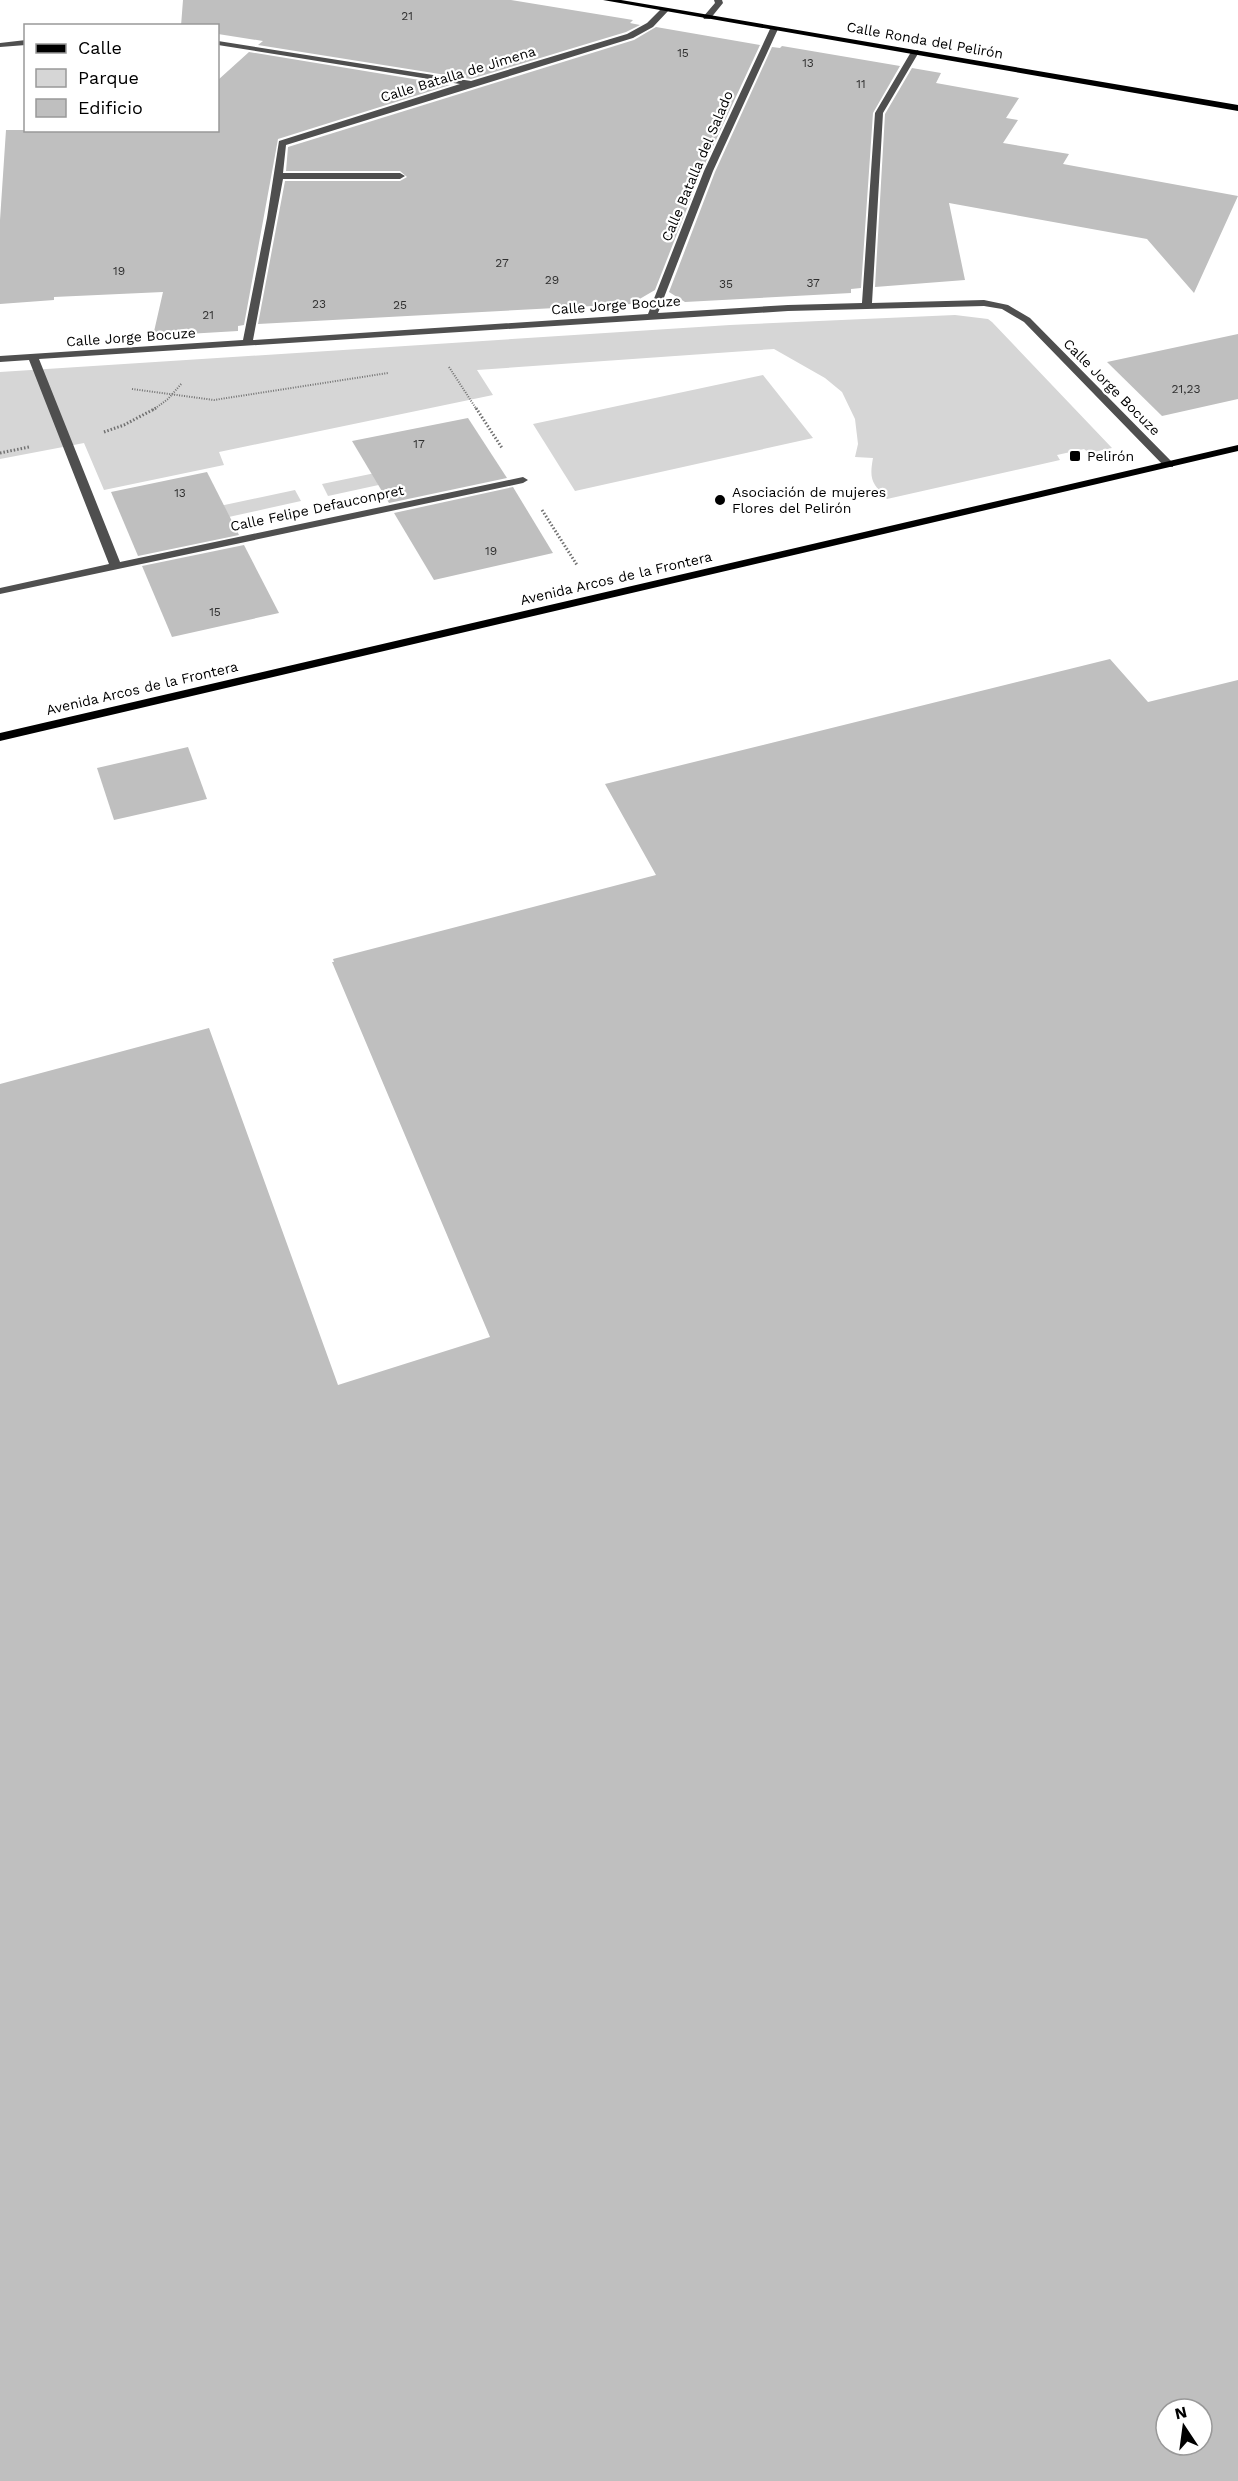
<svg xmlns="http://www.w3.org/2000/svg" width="1238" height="2481" viewBox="0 0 1238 2481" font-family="'Work Sans',sans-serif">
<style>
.green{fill:#d6d6d6}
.building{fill:#bfbfbf;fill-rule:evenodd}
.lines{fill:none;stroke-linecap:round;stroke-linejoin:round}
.path-far1{stroke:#717171;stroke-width:2;stroke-dasharray:1 1.5;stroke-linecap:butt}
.path{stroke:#717171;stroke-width:3;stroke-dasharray:1.5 2;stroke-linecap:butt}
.minor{fill:#4f4f4f;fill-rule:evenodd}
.major{fill:#000;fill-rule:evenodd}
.poi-dot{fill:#000;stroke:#fff;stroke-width:2}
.labels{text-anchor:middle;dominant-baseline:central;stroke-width:4.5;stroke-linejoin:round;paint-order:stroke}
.number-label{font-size:12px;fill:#303030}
.far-street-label{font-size:14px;fill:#000;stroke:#fff}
.far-poi-label{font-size:14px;fill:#000;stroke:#fff;text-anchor:start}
</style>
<rect width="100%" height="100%" fill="#fff"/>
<g class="green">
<path d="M 955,315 L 988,319 L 992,322 L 1112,448 L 1089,453 L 1084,449 L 1057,455 L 1060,460 L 887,499 C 872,483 869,480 873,458 L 855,457 L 858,444 L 855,419 L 842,392 L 825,378 L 774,349 L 477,370 L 493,395 L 219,452 L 224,465 L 104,490 L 84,443 L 0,459 L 0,372 L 730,325 Z"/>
<polygon points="763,375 813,438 575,491 533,424"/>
<polygon points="414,465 420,476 328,496 322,484"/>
<polygon points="295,490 301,501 206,522 201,510"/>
</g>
<g class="building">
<polygon points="183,0 511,0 633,20 630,23 640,25 626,32 471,79 258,45 263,41 218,34 218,26 181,26"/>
<polygon points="656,27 760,45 702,170 655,290 631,304 258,324 285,181 400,181 407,177 400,171 286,171 288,147 634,40"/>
<polygon points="782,46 900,66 873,113 861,288 851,289 851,293 685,302 669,292 715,172 772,47 780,48"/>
<polygon points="249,52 450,85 278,139 244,325 238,326 238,331 153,336 163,292 54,297 54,300 0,304 0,220 6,130 218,130 218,80"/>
<polygon points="912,68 941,73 936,83 1019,98 1006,118 1018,120 1003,143 1069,154 1063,164 1238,196 1194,293 1147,239 949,203 965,280 875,287 885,114"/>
<polygon points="1238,334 1238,399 1162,416 1107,362"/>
<polygon points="468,418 507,478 389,503 352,441"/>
<polygon points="207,472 239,535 138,556 111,492"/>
<polygon points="513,487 553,553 434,580 394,513"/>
<polygon points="244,545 279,613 172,637 142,566"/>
<path d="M 1110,659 L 1148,702 L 1238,680 L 1238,2481 L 0,2481 L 0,1084 L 209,1028 L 338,1385 L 490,1337 L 332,962 L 334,962 L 333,959 L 656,875 L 605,784 ZM 1166,2409 L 1202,2409 L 1202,2445 L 1166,2445 Z"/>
<polygon points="188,747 207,799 114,820 97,768"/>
</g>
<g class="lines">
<g class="path-far1">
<polyline points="449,367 477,410"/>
<polyline points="132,389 214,400 388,373"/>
<polyline points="153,410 168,399 182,383"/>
</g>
<g class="path">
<polyline points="476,408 502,448"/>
<polyline points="104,432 124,425 156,408"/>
<polyline points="0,453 29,447"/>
<polyline points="542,510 577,565"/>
</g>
<g class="minor">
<polygon points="714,0 722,0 723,3 710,19 704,19 703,17 715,3"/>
<polygon points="662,8 669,10 653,27 633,38 286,145 283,173 400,173 405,176 400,179 283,179 253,340 648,314 704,171 770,29 774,27 778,29 713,171 658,313 788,305 862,303 875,113 911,52 918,50 919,52 883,113 872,303 984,300 1008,305 1030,318 1173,463 1173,467 1165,467 1024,322 1002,309 984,306 788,311 39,359 120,562 523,477 528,480 523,483 0,594 0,588 109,564 29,360 0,362 0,356 243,340 267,218 279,141 460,84 218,45 218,41 471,81 627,34 647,23"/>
<polygon points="26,40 26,45 0,47 0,43"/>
</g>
<g class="major">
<polygon points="603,0 621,0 1238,105 1238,111"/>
<polygon points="1238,445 1238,451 0,741 0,733"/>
</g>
</g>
<g class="poi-dot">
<rect x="1069" y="450" width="12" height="12" rx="3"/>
<circle cx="720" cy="500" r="6"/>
</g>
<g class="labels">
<g class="number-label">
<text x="407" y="16">21</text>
<text x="683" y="53">15</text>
<text x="808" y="63">13</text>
<text x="861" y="84">11</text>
<text x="502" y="263">27</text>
<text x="119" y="271">19</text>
<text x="552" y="280">29</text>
<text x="813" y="283">37</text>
<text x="726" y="284">35</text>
<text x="319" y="304">23</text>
<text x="400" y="305">25</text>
<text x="208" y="315">21</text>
<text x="1186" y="389">21,23</text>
<text x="419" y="444">17</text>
<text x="180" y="493">13</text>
<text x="491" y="551">19</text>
<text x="215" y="612">15</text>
</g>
<g class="far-street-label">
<text transform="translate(925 40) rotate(10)">Calle Ronda del Pelirón</text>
<text transform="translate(458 74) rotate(-17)">Calle Batalla de Jimena</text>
<text transform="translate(697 166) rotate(-67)">Calle Batalla del Salado</text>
<text transform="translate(616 305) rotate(-4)">Calle Jorge Bocuze</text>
<text transform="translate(131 337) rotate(-4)">Calle Jorge Bocuze</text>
<text transform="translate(1112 387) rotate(45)">Calle Jorge Bocuze</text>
<text transform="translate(317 508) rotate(-12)">Calle Felipe Defauconpret</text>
<text transform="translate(616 578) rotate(-13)">Avenida Arcos de la Frontera</text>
<text transform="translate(142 688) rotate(-13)">Avenida Arcos de la Frontera</text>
</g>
<g class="far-poi-label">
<text x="1087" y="456">Pelirón</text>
<text x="732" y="492">Asociación de mujeres<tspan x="732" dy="16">Flores del Pelirón</tspan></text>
</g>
</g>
<rect x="24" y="24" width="195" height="108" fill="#ffffff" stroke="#999999" stroke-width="1.5"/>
<rect x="36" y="44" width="30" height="9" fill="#000000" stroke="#999999" stroke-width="1.5"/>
<text x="78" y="54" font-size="18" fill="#000000">Calle</text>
<rect x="36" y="69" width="30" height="18" fill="#d6d6d6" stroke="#999999" stroke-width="1.5"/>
<text x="78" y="84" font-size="18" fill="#000000">Parque</text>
<rect x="36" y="99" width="30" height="18" fill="#bfbfbf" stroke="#999999" stroke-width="1.5"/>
<text x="78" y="114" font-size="18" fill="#000000">Edificio</text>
<g transform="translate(1184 2427) rotate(347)"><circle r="28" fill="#ffffff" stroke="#999999" stroke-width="1.5"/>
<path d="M0-4.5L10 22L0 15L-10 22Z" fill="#000000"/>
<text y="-9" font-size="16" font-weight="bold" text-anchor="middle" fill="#000000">N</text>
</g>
</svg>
